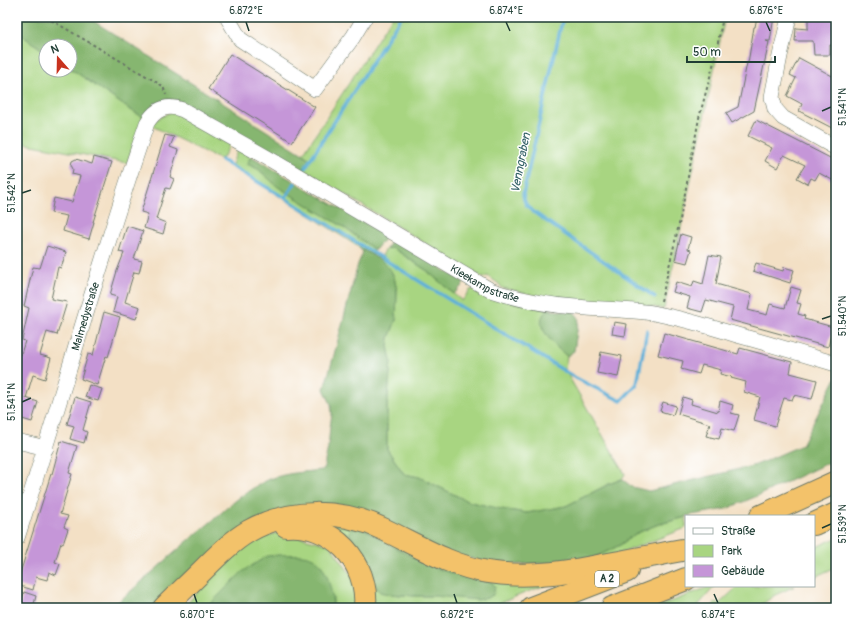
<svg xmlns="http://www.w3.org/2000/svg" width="853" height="625" viewBox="0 0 853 625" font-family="Pangolin,sans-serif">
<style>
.green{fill:#a8d581;stroke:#64895a;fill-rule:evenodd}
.forest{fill:#86b66f;stroke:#527a52}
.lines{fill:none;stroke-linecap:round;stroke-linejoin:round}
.stream{stroke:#5eb0d9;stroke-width:3.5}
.building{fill:#c596d8}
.minor-casing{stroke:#697667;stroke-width:16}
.highway-casing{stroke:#697667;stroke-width:24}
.path{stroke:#697667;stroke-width:2;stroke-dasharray:3 3;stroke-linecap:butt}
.minor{stroke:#fff;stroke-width:15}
.highway{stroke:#f3c26a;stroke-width:22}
.ticks{fill:none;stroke:#1f3d34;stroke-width:1.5}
.labels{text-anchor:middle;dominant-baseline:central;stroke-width:3;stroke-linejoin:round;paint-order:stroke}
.shield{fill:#fff;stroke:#627771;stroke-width:1}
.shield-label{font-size:10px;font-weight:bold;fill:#1f3d34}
.street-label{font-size:11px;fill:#1f3d34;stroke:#fff}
.water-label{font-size:12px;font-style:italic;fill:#326066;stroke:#fff}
.neatline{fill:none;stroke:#1f3d34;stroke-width:1.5}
.ticks-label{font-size:10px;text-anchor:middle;fill:#1f3d34}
</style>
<rect width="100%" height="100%" fill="#fff"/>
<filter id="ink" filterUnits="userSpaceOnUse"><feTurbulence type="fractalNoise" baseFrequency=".025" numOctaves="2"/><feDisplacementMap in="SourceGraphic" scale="8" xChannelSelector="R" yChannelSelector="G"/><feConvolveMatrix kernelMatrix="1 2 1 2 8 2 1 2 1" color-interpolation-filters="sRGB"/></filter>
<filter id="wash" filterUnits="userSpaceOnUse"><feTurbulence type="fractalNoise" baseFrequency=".012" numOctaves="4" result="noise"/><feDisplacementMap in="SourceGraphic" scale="16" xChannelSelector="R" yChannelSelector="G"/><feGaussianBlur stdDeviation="0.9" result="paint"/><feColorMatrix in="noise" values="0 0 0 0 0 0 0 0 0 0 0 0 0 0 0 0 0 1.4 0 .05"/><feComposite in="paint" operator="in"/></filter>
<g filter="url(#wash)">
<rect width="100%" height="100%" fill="#f3e0c5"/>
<g class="green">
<polygon points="392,17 725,17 664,309 638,304 578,300 560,301 502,288 499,284 488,276 483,278 423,242 303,169 310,159 303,154"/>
<polygon points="17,32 46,52 46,70 70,70 70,68 129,109 143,117 127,163 17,142"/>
<polygon points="172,111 231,142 223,158 219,159 150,125 152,122"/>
<polygon points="240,148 251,156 248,164 258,169 279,187 342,226 375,250 372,255 360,248 294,205 231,167 237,151"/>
<path d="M 388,248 L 393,248 L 426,270 L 462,301 L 470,290 L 477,289 L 552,309 L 542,327 C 549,338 556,348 567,356 L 565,370 L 625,474 L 622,479 L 609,484 L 566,506 L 527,513 L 501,509 L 467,501 L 419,477 L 404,474 L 387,449 L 387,408 L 391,361 L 388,346 L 389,338 L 396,320 L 397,291 L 394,277 L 390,269 L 381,260 C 382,256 384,250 388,248 Z"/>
<polygon points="686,517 686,528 621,553 588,561 620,545 635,534 656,525"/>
<path d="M 325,518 L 548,584 L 487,608 L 369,608 L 368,586 ZM 355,543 L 413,558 L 430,565 L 461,576 L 434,596 L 414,596 L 389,594 L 380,592 L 373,583 L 369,562 Z"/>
<polygon points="281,532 330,545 354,579 356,608 333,608 333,598 229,585 206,608 183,608 219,569 247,545 266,536"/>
<polygon points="836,538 836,567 814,577 814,548"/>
<polygon points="711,586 715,586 696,608 655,608"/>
<polygon points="739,586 795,586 775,595 757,608 711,608 716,602 719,604 735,589"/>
</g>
<g class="forest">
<polygon points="17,17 87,17 303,154 310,159 301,172 178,101 143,117 129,109 70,68 70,46 46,46 46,52 17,32"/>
<polygon points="251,156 385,235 384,239 375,250 342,226 278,187 258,169 247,164"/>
<polygon points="394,240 464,282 463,285 454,294 426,270 393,248 386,249 392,241"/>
<path d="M 359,248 L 381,260 L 390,269 L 394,277 L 397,291 L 396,320 L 389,338 L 388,346 L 391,361 L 387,408 L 387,449 L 404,474 L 419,477 L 467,501 L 501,509 L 527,513 L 566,506 L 609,484 L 622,479 L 632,487 L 649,491 L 756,465 L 802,445 L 836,378 L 836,459 L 755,497 L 726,509 L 686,516 L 686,517 L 656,525 L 635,534 L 620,545 L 588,561 L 505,565 L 477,560 L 280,510 L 156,608 L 111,608 C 146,579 178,548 213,520 C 230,505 249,488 270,479 C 286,473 304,472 321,470 L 325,468 L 325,461 L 328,448 L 330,427 L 332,414 L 331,404 L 324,389 L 334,355 L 358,264 L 363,252 Z"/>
<path d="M 548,310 L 574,312 L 579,318 L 574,351 L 567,356 C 556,348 529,322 548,310 Z"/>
<path d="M 353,527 L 361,527 C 383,540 405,555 429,565 C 450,574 471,578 492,582 L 495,587 L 493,595 L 487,598 L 478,600 L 434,596 L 414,596 L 389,594 L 380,592 L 373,583 L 369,562 L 350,536 C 349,532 350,530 353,527 Z"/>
<path d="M 279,555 C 289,555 303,553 313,558 C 327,564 333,594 333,608 L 206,608 L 242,572 L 267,556 Z"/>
</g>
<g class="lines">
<g class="stream">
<path d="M 563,17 L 523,194 C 524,203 526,205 532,211 L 655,297"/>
<polyline points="221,160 285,198 574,377 621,401 637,384 647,330"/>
<polyline points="305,168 401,17"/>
<polyline points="285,198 295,183"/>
</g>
</g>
<g id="blocks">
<g class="building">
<polygon points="757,17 774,17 770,41 766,41 769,42 754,111 732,123 726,113 738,107 747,63 748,63 754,27 755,27"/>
<polygon points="808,17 836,17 836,45 830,45 830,55 814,55 813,41 795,41 796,28 808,29"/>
<polygon points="230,54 315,107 292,142 208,89"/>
<polygon points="799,58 836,78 836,130 799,111 802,104 787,96 796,78 790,75"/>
<polygon points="756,120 836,161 836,182 819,173 815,180 811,178 808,184 797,178 805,165 784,155 777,168 765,161 772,148 748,136"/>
<polygon points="165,135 174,137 170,147 178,150 170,177 174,179 170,189 166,188 156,219 166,223 163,234 144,228 148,214 141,212"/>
<polygon points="94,157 112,162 93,222 94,222 89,239 63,231 67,216 51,213 54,198 72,202 80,176 72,174 73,169 71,165 72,161 76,159 92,164"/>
<polygon points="127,226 143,231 134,259 142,261 139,273 134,272 125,302 140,307 136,319 113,312 117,297 110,295 117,271 124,253 119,252"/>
<polygon points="681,234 691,237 688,249 691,250 687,263 675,260"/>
<polygon points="47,246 66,252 61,268 58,267 51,299 67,302 57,335 47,332 40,355 51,358 45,379 33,375 26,398 38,402 32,422 19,418 19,419 17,419 17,359 19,360 25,341 22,340 29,308 24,306 33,267 40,268"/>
<polygon points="709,255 721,257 716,284 752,294 748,310 767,315 770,304 785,308 791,287 801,290 797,303 801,304 798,314 805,316 804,319 833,327 828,347 730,320 733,307 706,300 702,312 687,308 690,297 673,292 676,282 692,287 694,281 703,284"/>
<polygon points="756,263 783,271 784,267 794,270 790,283 753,271"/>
<polygon points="104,312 120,317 108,357 106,356 97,385 81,379 88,354 93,355"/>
<polygon points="614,322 627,324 625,336 612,334"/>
<polygon points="664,333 738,354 740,348 792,362 790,373 817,380 812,399 794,395 792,400 784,398 775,426 754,420 760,397 744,392 746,382 731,378 732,377 720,374 721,370 702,365 699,374 681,369 683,361 658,355"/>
<polygon points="601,352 622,356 618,377 597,373"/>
<polygon points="89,385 102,389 98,401 85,397"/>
<polygon points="75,397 91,402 83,430 87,432 84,443 70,439 74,426 67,424"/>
<polygon points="683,397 692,400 691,404 718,412 720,401 733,405 731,413 739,415 734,431 722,428 719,439 706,436 710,424 678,414"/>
<polygon points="663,402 676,406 673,415 660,411"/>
<polygon points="61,441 77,446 69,473 72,474 60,514 68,516 64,527 68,529 63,544 61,543 55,562 60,564 56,575 49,572 47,580 36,577 33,590 17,585 17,583 51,474 52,474"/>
<polygon points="24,592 36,596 33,608 19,608"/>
</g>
</g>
</g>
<g filter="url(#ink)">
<use href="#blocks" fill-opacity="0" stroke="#697667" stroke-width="1"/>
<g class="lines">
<g class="minor-casing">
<g id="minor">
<polyline points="227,17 240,39 315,89 353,37 365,17"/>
<polyline points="789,17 780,56 772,97 775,109 783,118 836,148"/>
<polyline points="17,441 46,448"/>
<path id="s1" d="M 17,538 C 61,400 100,260 147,123 C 156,108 167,104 183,110 L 273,161 L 490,290 C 520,300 545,305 576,307 C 603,310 631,309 658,314 C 685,319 711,327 737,335 C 770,344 803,354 836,364"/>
</g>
</g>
<g class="highway-casing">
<g id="highway">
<polyline points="761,516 836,482"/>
<polyline points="814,524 836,514"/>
<path d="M 286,526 C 332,522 369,562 365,608"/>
<path d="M 164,608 C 177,595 190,583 203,570 C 217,556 232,541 249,531 C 290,508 341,509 383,529 C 417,545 450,566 488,572 C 531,579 573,571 614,563 C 637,559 660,554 682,550"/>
<polyline points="531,608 627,571"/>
<polyline points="612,608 686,579"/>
</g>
</g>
<g class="path">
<polyline points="46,17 163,86 166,95"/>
<polyline points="661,301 680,220 699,118 714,62 723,17"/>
</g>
<use href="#minor" class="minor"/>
<use href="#highway" class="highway"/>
</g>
</g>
<path class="ticks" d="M 246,22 L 249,31M 506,22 L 510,31M 766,22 L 770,31M 822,111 L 831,107M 22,193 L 31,190M 822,319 L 831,316M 22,402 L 31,398M 822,528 L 831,524M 194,594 L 197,603M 454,594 L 457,603M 714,594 L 718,603"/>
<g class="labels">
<rect class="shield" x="595" y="571" width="24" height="16" rx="3"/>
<g class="shield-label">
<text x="607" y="579">A 2</text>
</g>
<g class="street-label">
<text stroke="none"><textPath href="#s1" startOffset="826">Kleekampstraße</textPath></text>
<text stroke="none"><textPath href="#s1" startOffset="232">Malmedystraße</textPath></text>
</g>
<g class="water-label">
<text transform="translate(521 163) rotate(-79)">Venngraben</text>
</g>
</g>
<rect width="853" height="625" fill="none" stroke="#fff" stroke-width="44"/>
<rect x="685" y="515" width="130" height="72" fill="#ffffff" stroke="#a5b1ae"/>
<rect x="693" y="528" width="20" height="6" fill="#ffffff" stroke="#a5b1ae"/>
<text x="721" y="535" font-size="12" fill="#1f3d34">Straße</text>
<rect x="693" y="545" width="20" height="12" fill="#a8d581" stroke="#a5b1ae"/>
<text x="721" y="555" font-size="12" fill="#1f3d34">Park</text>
<rect x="693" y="565" width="20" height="12" fill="#c596d8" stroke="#a5b1ae"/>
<text x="721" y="575" font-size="12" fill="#1f3d34">Gebäude</text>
<g transform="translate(58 58) rotate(340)"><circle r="19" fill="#ffffff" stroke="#a5b1ae"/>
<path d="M0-3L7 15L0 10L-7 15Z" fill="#c8321e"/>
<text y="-6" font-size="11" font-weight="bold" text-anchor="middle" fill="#1f3d34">N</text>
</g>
<path d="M687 56v6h88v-6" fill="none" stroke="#1f3d34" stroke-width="2"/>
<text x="693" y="56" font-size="12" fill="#1f3d34" stroke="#ffffff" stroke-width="3" paint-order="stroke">50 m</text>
<rect x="22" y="22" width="809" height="581" class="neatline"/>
<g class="ticks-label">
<text x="246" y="14">6.872°E</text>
<text x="506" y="14">6.874°E</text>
<text x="766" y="14">6.876°E</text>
<text transform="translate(842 107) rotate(-90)" y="4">51.541°N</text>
<text transform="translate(11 193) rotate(-90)" y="4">51.542°N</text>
<text transform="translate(842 316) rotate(-90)" y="4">51.540°N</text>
<text transform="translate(11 402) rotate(-90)" y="4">51.541°N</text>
<text transform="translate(842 524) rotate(-90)" y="4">51.539°N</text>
<text x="197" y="618">6.870°E</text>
<text x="457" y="618">6.872°E</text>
<text x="718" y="618">6.874°E</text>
</g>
</svg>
